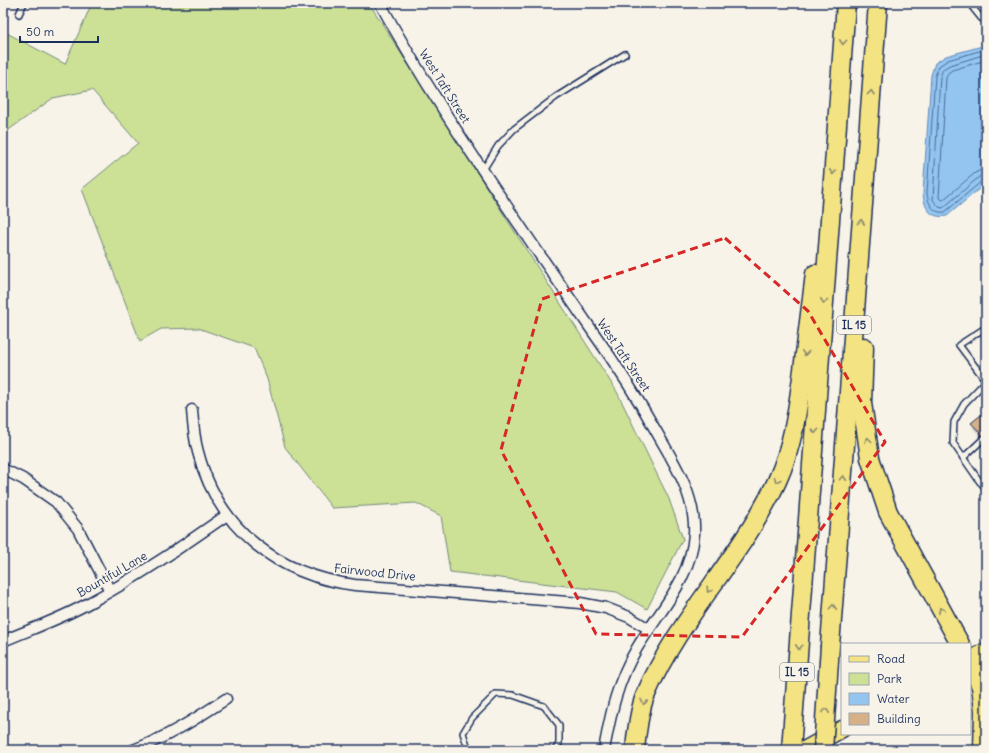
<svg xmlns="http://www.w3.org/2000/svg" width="989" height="753" viewBox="0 0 989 753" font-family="Delius,sans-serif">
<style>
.green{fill:#cce196;stroke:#74887a}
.water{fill:#93c5f0;stroke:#6389b6}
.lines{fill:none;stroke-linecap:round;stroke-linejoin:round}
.shore{stroke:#4b6b98;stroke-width:1}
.building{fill:#d6b087;stroke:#1b2f5e;filter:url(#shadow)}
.lane-casing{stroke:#1b2f5e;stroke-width:8}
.street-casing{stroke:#1b2f5e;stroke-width:13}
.primary-casing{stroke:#1b2f5e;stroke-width:19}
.highway-casing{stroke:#1b2f5e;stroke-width:21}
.lane{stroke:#f7f3e8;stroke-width:5}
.street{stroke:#f7f3e8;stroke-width:10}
.primary{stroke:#f4e382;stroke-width:16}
.highway{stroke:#f4e382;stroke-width:18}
.highway-bridge-casing{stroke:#1b2f5e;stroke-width:21;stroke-linecap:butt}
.highway-bridge{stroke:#f4e382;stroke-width:18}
.oneway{stroke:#888970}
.marked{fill:none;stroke:#d62828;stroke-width:3;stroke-dasharray:8 5;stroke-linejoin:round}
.labels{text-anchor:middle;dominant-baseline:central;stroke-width:4;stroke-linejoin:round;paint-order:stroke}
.shield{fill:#f7f3e8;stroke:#5d6a87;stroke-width:1}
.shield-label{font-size:11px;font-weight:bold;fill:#1b2f5e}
.street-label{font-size:12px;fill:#1b2f5e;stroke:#f7f3e8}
</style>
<defs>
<filter id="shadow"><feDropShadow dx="2.5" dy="4" stdDeviation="1" flood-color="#0004"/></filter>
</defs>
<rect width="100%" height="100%" fill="#f7f3e8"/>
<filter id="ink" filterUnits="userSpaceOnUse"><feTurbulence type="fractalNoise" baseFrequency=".025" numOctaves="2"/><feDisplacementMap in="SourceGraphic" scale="8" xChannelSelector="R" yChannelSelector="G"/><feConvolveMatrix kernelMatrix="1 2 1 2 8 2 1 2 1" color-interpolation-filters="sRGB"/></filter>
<g filter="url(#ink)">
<polygon class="green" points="92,3 369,3 617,392 669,499 683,539 647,609 617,592 450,572 441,516 416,503 332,508 285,447 267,379 254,348 198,328 161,329 140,341 82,189 138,143 92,90 53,98 3,134 3,31 65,64"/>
<path class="water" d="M 986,45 L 986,183 L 947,216 C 930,219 924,208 923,193 L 931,75 L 935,63 L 946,56 Z"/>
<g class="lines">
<g class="shore">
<path d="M 986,49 L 948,60 L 939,66 L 935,76 L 927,193 C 928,203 933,214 945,212 L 982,181 L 986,180"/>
<polyline points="986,54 950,65 943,69 940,77 933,200 939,207 943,208 979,177 986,175"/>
<polyline points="986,60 952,70 948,73 946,78 939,198 943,200 975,173 981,170 986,169"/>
</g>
</g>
<polygon class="building" points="986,411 986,439 971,423"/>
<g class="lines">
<g class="lane-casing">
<g id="lane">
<polyline points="973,8 981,18 986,21"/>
<polyline points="19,14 24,3"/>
<polyline points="483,170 498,146 514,129 556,97 625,54"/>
<polyline points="986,329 985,328 959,345 986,381"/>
<polyline points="986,381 964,404 954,422 953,443 980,482 986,488"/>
<polyline points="963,458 983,439"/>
<polyline points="472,750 467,745 463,733 472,718 496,694 513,695 544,706 559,725 559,744 555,750"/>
</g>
</g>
<g class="street-casing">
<g id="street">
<path d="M 380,3 C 419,75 465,144 510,211 C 537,251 564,290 591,329 C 616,364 639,400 660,438 C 677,467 696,499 694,534 C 691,580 659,611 637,648 C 617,682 611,712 604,750"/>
<path d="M 192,410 C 193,424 194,438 198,452 C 218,529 277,575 355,585 L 580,603 L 606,608 L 629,617 L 649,629"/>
<polyline points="3,469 23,479 56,502 78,529 110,591"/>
<path d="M 3,641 C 31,629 60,619 87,604 C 136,578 181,547 227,515"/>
<path d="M 133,750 C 166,738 197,718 226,699"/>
</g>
</g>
<g class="primary-casing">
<g id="primary">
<polyline points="970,660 986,651"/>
<polyline points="804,750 842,729"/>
</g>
</g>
<g class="highway-casing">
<g id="highway">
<polyline points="864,347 862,403 870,458 888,512 960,644"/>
<polyline points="830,646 878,3"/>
<polyline points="970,663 981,686 984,711 983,750"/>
<path d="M 635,750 C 636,736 640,706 646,694 C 679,617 742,557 777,481 C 793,446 798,407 803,370 C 807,338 811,306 815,274"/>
<polyline points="791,750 846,3"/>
</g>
</g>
<use href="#lane" class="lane"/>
<use href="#street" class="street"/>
<use href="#primary" class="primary"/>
<use href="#highway" class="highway"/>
<g class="highway-bridge-casing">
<polyline id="highway-bridge" points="823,750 830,646"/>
</g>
<use href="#highway-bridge" class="highway-bridge"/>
</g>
<defs><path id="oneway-chevron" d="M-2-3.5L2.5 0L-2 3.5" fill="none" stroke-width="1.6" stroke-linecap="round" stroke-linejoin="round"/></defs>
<g class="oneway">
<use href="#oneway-chevron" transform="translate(843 42) rotate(94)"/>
<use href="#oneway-chevron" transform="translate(871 93) rotate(-86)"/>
<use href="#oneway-chevron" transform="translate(833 172) rotate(94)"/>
<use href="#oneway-chevron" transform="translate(861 222) rotate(-86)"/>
<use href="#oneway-chevron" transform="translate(824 301) rotate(94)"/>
<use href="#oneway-chevron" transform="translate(805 353) rotate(97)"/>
<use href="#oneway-chevron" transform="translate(815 431) rotate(94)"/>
<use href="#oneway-chevron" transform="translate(868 440) rotate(-98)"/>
<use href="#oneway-chevron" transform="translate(843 478) rotate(-86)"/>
<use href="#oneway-chevron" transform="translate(777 480) rotate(113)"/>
<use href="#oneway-chevron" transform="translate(709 590) rotate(124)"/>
<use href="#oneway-chevron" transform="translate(833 607) rotate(-86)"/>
<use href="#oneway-chevron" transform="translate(941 610) rotate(-119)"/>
<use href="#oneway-chevron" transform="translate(799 647) rotate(94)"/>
<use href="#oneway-chevron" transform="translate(644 702) rotate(102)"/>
<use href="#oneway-chevron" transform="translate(826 711) rotate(-86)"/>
</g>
</g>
<path class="marked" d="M 725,238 L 808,311 L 885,442 L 742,637 L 596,634 L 501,450 L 542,299 Z"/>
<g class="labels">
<g class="shield">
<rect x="837" y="316" width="34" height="18" rx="3"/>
<rect x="780" y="663" width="34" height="18" rx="3"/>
</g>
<g class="shield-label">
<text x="854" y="325">IL 15</text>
<text x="797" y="672">IL 15</text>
</g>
<g class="street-label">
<text transform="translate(445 86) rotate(58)">West Taft Street</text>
<text transform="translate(624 355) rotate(56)">West Taft Street</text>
<text transform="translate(375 572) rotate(6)">Fairwood Drive</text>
<text transform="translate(112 574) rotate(-30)">Bountiful Lane</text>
</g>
</g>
<rect width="989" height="753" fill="none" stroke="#f7f3e8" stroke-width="16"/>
<rect x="8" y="8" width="973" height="737" fill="none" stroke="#1b2f5e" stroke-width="1.5" filter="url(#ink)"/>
<rect x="841" y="643" width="130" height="92" fill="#f7f3e8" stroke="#9fa5b1"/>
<rect x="849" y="656" width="20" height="6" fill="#f4e382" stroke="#9fa5b1"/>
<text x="877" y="663" font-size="12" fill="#1b2f5e">Road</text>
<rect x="849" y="673" width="20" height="12" fill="#cce196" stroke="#9fa5b1"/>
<text x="877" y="683" font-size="12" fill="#1b2f5e">Park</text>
<rect x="849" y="693" width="20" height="12" fill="#93c5f0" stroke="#9fa5b1"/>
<text x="877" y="703" font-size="12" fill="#1b2f5e">Water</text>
<rect x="849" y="713" width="20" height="12" fill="#d6b087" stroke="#9fa5b1"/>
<text x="877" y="723" font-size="12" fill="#1b2f5e">Building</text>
<path d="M20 36v6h78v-6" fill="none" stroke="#1b2f5e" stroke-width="2"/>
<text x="26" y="36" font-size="12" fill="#1b2f5e" stroke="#f7f3e8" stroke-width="3" paint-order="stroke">50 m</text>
</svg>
